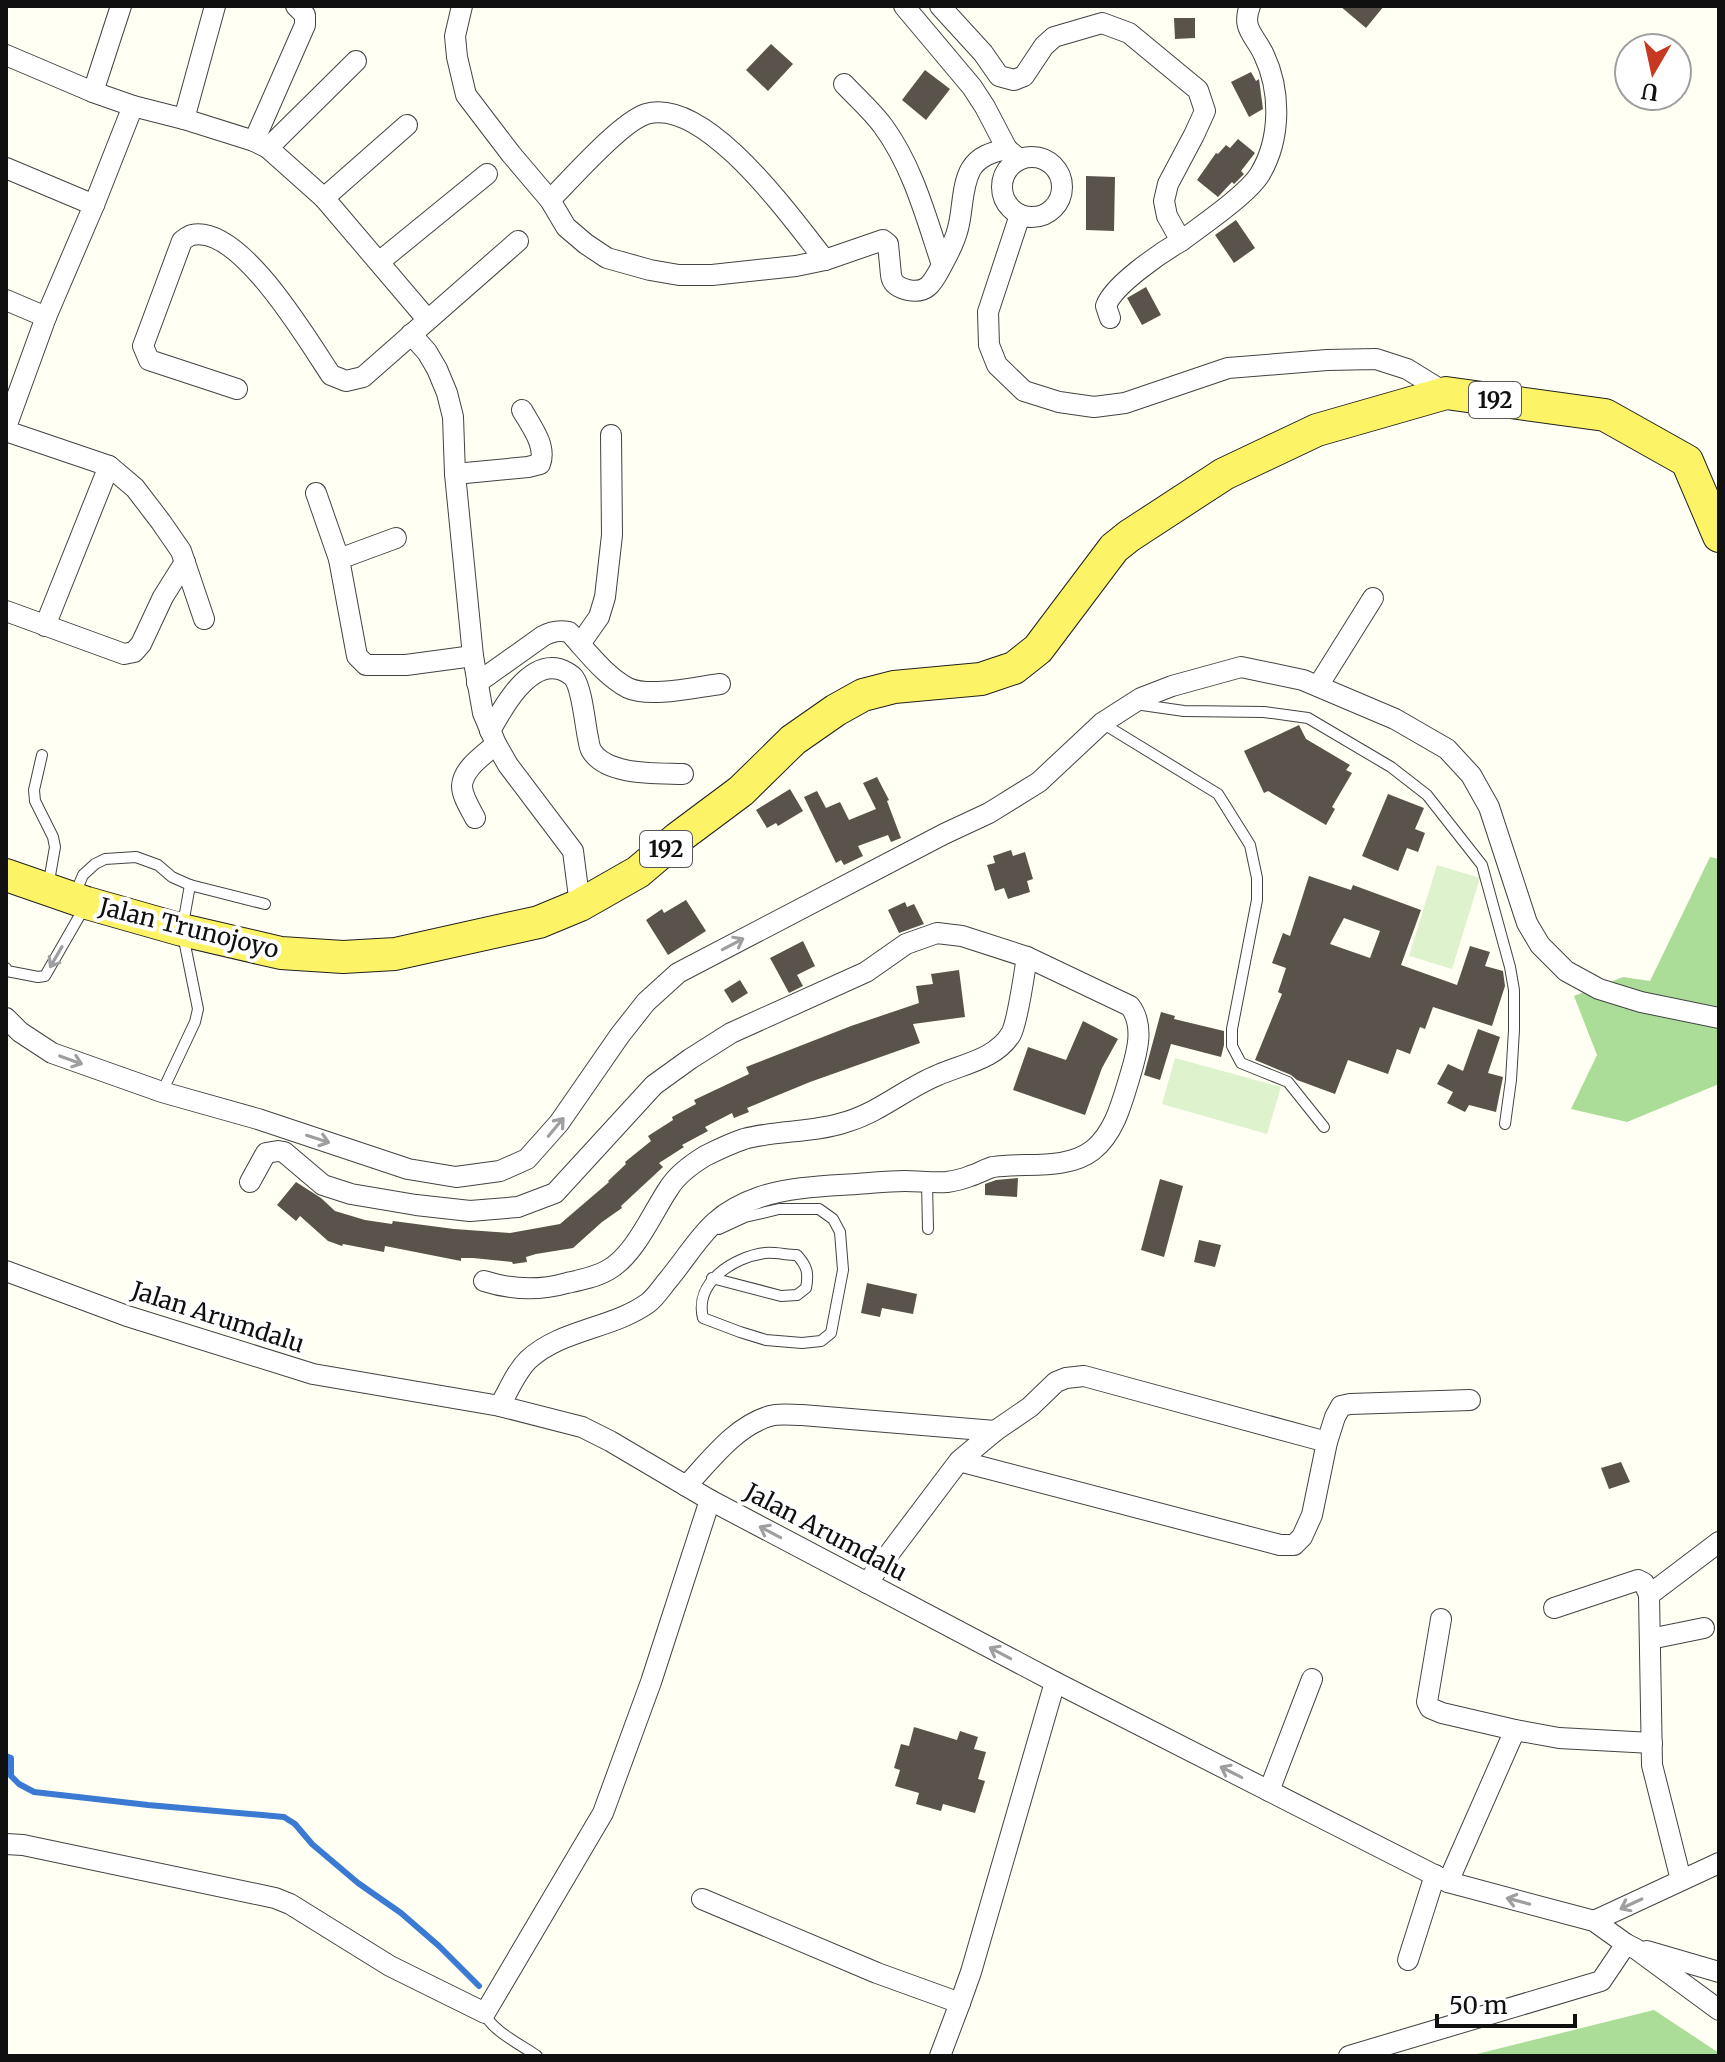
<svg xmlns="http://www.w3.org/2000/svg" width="1725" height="2062" viewBox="0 0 1725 2062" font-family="Merriweather,serif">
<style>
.forest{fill:#abdd99}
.pitch{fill:#def2cd}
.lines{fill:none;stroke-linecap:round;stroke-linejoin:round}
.stream{stroke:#3a7ad2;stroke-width:6}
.building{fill:#59534c;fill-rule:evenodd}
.lane-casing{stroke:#434343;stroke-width:12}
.street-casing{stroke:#434343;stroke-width:22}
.primary-casing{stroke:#212121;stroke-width:34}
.lane{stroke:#fff;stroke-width:10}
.street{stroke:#fff;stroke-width:20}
.primary{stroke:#fcf366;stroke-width:32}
.oneway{stroke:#9f9f9f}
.labels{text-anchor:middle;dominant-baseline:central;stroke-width:8;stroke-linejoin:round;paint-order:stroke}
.shield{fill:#fff;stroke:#585858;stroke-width:2}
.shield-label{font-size:22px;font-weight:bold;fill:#101010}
.street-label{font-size:24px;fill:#101010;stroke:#fff}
</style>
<rect width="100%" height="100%" fill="#fffff3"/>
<g class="forest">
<polygon points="1710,857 1719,859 1719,1084 1627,1122 1571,1109 1597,1055 1574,996 1623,977 1650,981"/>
<polygon points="1654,2010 1719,2053 1719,2056 1469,2056"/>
</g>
<g class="pitch">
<polygon points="1437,865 1480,878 1452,969 1409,956"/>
<polygon points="1175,1058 1281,1087 1267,1134 1162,1104"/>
</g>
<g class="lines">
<polyline class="stream" points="6,1756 11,1758 11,1776 19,1784 34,1792 148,1805 284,1817 295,1824 312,1844 358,1883 401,1913 439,1946 479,1986"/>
</g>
<g class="building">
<polygon points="1340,6 1384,6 1366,28"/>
<polygon points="1174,18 1195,18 1195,38 1175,39"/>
<polygon points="771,44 793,64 768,91 746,70"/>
<polygon points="925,70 950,89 926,120 902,100"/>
<polygon points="1251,72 1256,81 1259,79 1263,109 1249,117 1231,82"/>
<polygon points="1238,139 1255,153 1241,171 1244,174 1234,184 1232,182 1218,197 1197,180 1216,153 1218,154 1226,145 1230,148"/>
<polygon points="1086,176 1115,177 1114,231 1086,230"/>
<polygon points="1236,220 1255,248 1234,263 1215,235"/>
<polygon points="1146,287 1161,315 1142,325 1127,298"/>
<polygon points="1299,725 1306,739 1350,765 1346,770 1352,773 1332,807 1335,809 1326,825 1268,791 1264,793 1244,751"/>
<polygon points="877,777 889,800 887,801 901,838 891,842 888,835 858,846 863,856 844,865 841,860 836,863 804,797 817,791 826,808 840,802 849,820 876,809 863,783"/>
<polygon points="790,789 803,811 778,826 776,823 767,828 756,810"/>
<polygon points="1388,794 1424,808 1415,829 1425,833 1418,852 1407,848 1398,871 1362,856"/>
<polygon points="1011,850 1013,856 1025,852 1033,879 1027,881 1030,892 1008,899 1004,888 995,891 987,865 995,863 993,856"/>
<path d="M 1309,876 L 1351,890 L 1353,885 L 1421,910 L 1401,965 L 1457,985 L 1470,946 L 1490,952 L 1485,966 L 1503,971 L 1505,986 L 1492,1026 L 1433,1007 L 1425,1029 L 1420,1027 L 1410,1054 L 1397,1049 L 1388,1074 L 1348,1060 L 1335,1094 L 1297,1080 L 1291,1075 L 1255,1060 L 1282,994 L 1278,992 L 1286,968 L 1272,963 L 1283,933 L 1290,936 ZM 1344,918 L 1380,931 L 1370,958 L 1330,944 Z"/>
<polygon points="686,900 706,931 668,955 646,920 662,909 664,913"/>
<polygon points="905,902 907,907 914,904 924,924 899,933 888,910"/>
<polygon points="803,941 815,966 797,975 803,986 789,993 770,958"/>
<polygon points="959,970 965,1017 913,1024 920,1043 810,1082 747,1108 749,1112 734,1118 732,1113 705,1127 708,1131 682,1145 684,1147 659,1163 663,1167 621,1206 622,1208 602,1222 573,1248 536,1254 526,1257 527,1262 513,1264 512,1262 473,1258 461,1258 461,1261 385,1246 384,1252 343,1244 342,1246 328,1241 300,1216 296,1221 277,1205 296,1182 321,1198 335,1211 365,1220 392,1224 393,1221 454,1229 510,1233 560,1224 609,1182 608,1181 626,1164 625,1162 651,1141 648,1136 673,1120 672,1117 696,1104 694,1100 749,1074 746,1067 851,1026 919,1003 916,986 933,984 931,974"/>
<polygon points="740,980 748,993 732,1003 724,990"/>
<polygon points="1161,1012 1175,1016 1174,1019 1224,1031 1224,1045 1221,1057 1171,1044 1160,1080 1144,1075"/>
<polygon points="1083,1021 1118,1039 1102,1068 1085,1115 1013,1090 1028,1047 1066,1060"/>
<polygon points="1478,1029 1500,1037 1488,1073 1503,1077 1496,1112 1469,1105 1465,1112 1447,1103 1453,1092 1437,1084 1448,1064 1463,1071"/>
<polygon points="1018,1178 1017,1197 985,1195 985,1184 996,1180"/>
<polygon points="1160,1179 1183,1186 1164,1257 1141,1250"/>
<polygon points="1199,1240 1221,1245 1215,1267 1194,1262"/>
<polygon points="867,1283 917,1294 913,1314 882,1308 880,1317 861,1313"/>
<polygon points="1621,1462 1630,1482 1609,1489 1601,1468"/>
<polygon points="914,1727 957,1740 960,1731 978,1737 974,1749 986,1752 978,1779 985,1781 975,1813 943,1804 941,1811 916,1804 919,1793 895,1786 900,1770 894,1768 901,1744 909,1746"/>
</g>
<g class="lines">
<g class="lane-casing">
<g id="lane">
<polyline points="1135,704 1184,711 1264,712 1308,718 1391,767 1427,795 1482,865 1510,967 1514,990 1514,1030 1511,1080 1505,1124"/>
<polyline points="1102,723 1218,794 1250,845 1257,878 1257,900 1232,1029 1232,1046 1241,1063 1288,1082 1324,1127"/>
<polyline points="42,755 34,790 35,801 53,837 55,847 48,887"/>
<polyline points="74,896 83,875 95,864 105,859 136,857 158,865 172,877 190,885 265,904"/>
<polyline points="6,968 7,971 38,977 45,976 84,908"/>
<polyline points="162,1092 195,1022 198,1009 182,930 190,885"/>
<polyline points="927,1183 928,1229"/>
<path d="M 712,1278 L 781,1296 L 797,1295 L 806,1288 C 809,1273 807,1266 797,1255 C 787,1255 775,1252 765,1253 C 734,1257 694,1282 703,1318 L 740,1332 L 766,1340 L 802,1343 L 821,1341 L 831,1333 L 843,1270 L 840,1232 L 833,1219 L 819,1209 L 779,1209 L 745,1217 L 719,1229"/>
<path d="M 485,2013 C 489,2029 523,2046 537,2056"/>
</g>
</g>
<g class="street-casing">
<g id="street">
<path d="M 462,6 L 455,36 L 457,57 L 466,95 L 511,154 L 550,200 L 566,227 L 586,244 L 607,258 L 650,270 L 679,275 L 712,275 L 796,266 L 825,260 L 883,240 L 888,244 C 889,254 890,264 891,275 C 892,284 899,288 908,290 C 926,294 932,284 940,269 C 948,254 956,240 959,224 C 963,206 962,185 971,169 C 979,156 992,152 1007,149"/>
<polyline points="904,6 972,87 985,107 1007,149 1019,159"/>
<path d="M 940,6 L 983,53 L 999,76 L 1014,80 L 1024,76 L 1044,46 L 1054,37 L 1102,23 L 1129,33 L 1198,90 L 1205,111 L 1194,135 L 1168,184 L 1164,201 L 1167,216 L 1181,241 C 1201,226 1248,194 1260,174 C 1281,139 1281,91 1264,55 C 1255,35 1241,29 1250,6"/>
<polyline points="6,55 93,92 121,6"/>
<path d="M 844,84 C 857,98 872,111 883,126 C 913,167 926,217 942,265"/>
<polyline points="93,92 133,106 184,119 254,141 268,148 324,198 427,319"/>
<polyline points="184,119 215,6"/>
<polyline points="254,141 305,25 305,15 296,6"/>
<polyline points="268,148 356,61"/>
<circle cx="1032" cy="187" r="30"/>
<polyline points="6,168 94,205"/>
<polyline points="324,198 407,125"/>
<path d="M 550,200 C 570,180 621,122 646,114 C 706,96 792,219 825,260"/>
<polyline points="1020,215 988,312 989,345 997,365 1024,391 1059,402 1094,407 1125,403 1228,368 1327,360 1376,359 1407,369 1446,393"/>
<polyline points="379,262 487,174"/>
<polyline points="6,300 46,317"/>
<path d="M 1110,318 L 1106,306 C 1113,285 1162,252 1181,241"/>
<polyline points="411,334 427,352 437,369 447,393 453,417 455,474 473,656 483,713 496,744 508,765 573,851 580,905"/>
<path d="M 237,389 L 149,360 L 143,346 L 182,241 C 183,240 190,235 192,235 C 240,224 308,341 331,375 L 346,381 L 363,377 L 518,241"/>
<polyline points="6,427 46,317 94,205 133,106"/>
<polyline points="6,431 109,466 135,488 161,522 181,551 204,619"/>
<path d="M 455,474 L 528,467 L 540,464 C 547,446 531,426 522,410"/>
<polyline points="316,493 339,559 357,656 366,665 406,665 473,656"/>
<polyline points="339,559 396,538"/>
<polyline points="6,611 124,654 134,652 141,644 163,597 185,562"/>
<polyline points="45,626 109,466"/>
<polyline points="580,644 599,617 605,597 612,535 611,435"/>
<path d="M 477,683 L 543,636 C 552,631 559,630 569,632 C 586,650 605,676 628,688 C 650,698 696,687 720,684"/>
<polyline points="1318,686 1373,598"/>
<path d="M 490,731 C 502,709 528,661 559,669 C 563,670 571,674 574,678 C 582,689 585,724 588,738 C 589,742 589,746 591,750 C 606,776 657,773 683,774"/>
<path d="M 475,818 C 470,808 462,796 462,786 C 463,768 484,755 496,744"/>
<polyline points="6,1018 20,1032 52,1053 162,1092 258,1119 408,1169 456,1177 500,1171 527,1159 559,1123 620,1035 646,1002 678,973 944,834 989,813 1039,782 1102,723 1141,698 1172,686 1241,667 1303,680 1395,719 1447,749 1471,775 1489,807 1527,923 1540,945 1566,971 1599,989 1641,1002 1719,1018"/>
<path d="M 250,1182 L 266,1153 L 278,1151 L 284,1152 L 323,1185 L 351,1194 L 416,1205 L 470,1211 L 518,1207 L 555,1193 L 654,1085 L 690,1059 L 731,1033 L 866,972 L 906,944 L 937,933 L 962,936 L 1027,957 L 1130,1006 C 1145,1026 1137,1053 1130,1076 C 1122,1102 1115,1132 1093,1150 C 1066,1171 1025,1162 993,1167 C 985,1169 978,1174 970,1176 C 963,1179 954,1181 947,1182 C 932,1183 919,1181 905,1181 C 888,1181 872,1183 856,1184 C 826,1186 789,1187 760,1197 C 708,1215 700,1241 668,1280 C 662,1287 656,1297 648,1303 C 612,1329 561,1329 528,1360 C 516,1372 508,1391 500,1406"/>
<polyline points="6,1271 127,1316 313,1374 500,1406 582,1427 610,1441 710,1500 1055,1682 1448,1882 1594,1921 1626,1944 1636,1949 1719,2010"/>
<path d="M 484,1281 C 512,1290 539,1291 567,1283 C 581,1280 596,1277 608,1270 C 635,1255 652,1213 669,1188 C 677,1175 692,1164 705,1156 C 717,1150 732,1143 744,1139 C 777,1130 813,1133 846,1122 C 880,1112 906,1088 938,1075 C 963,1064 996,1059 1011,1034 C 1018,1021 1024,974 1027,957"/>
<polyline points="1327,1442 1335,1417 1341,1406 1350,1404 1470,1400"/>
<path d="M 686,1486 C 710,1461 735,1426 770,1416 C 779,1413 792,1415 802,1415 L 995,1431"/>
<polyline points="867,1583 959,1461 1280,1545 1294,1545 1302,1537 1312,1515 1327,1442 1084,1376 1066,1378 1056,1382 1030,1407 995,1431 959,1461"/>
<polyline points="1554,1608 1638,1580 1644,1583 1649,1595"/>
<polyline points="1441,1619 1427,1702 1430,1708 1442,1713 1515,1730 1559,1738 1652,1743"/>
<polyline points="1650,1639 1704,1628"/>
<polyline points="1269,1791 1312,1679"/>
<polyline points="6,1844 23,1845 275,1898 290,1904 390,1966 485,2013 603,1813 651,1682 710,1500"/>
<polyline points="1681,1880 1652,1765 1649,1595 1719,1542"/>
<polyline points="1448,1882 1515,1730"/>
<polyline points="702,1899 877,1973 960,2003 971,1972 1055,1682"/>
<polyline points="1594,1921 1719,1863"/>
<polyline points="1647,1951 1719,1972"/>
<polyline points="1408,1960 1435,1875"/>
<polyline points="940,2056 960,2003"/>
<polyline points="1349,2056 1601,1981 1626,1944"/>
</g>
</g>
<g class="primary-casing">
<polyline id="primary" points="6,875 87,903 182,930 281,953 343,957 395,954 539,922 580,905 638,872 678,838 741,791 793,740 836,710 863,695 894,687 981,679 1014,668 1038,649 1114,548 1129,536 1224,474 1317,430 1446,393 1605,415 1687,461 1719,536"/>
</g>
<use href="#lane" class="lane"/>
<use href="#street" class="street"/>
<use href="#primary" class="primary"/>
</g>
<defs><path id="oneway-shaft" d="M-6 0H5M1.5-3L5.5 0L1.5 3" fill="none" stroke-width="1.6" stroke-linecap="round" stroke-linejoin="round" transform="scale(2)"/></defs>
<g class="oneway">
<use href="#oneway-shaft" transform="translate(733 944) rotate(-28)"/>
<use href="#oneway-shaft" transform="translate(56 957) rotate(120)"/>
<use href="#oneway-shaft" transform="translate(71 1060) rotate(20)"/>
<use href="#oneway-shaft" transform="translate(556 1127) rotate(-50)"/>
<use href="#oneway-shaft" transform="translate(318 1139) rotate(18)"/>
<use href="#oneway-shaft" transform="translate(770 1532) rotate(-152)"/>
<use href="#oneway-shaft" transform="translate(1000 1653) rotate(-152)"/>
<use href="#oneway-shaft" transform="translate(1231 1772) rotate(-153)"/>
<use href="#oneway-shaft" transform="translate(1518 1901) rotate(-165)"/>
<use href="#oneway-shaft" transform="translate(1631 1904) rotate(155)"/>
</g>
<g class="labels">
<g class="shield">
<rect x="1469" y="382" width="52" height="36" rx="6"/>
<rect x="640" y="831" width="52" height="36" rx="6"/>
</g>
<g class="shield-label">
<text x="1495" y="400">192</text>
<text x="666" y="849">192</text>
</g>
<g class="street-label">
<text transform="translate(189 928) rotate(14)">Jalan Trunojoyo</text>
<text transform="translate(218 1317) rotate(18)">Jalan Arumdalu</text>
<text transform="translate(826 1532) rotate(28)">Jalan Arumdalu</text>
</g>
</g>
<rect width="1725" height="2062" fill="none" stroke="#101010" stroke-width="16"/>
<g transform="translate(1653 72) rotate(189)"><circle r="38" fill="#ffffff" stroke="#9f9f9f" stroke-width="2"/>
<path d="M0-6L14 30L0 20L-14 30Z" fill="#c63822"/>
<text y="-12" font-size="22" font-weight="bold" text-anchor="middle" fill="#101010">U</text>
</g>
<path d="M1437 2014v12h138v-12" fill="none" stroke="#101010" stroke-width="4"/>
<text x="1449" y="2014" font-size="24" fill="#101010" stroke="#ffffff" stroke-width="6" paint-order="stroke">50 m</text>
</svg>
